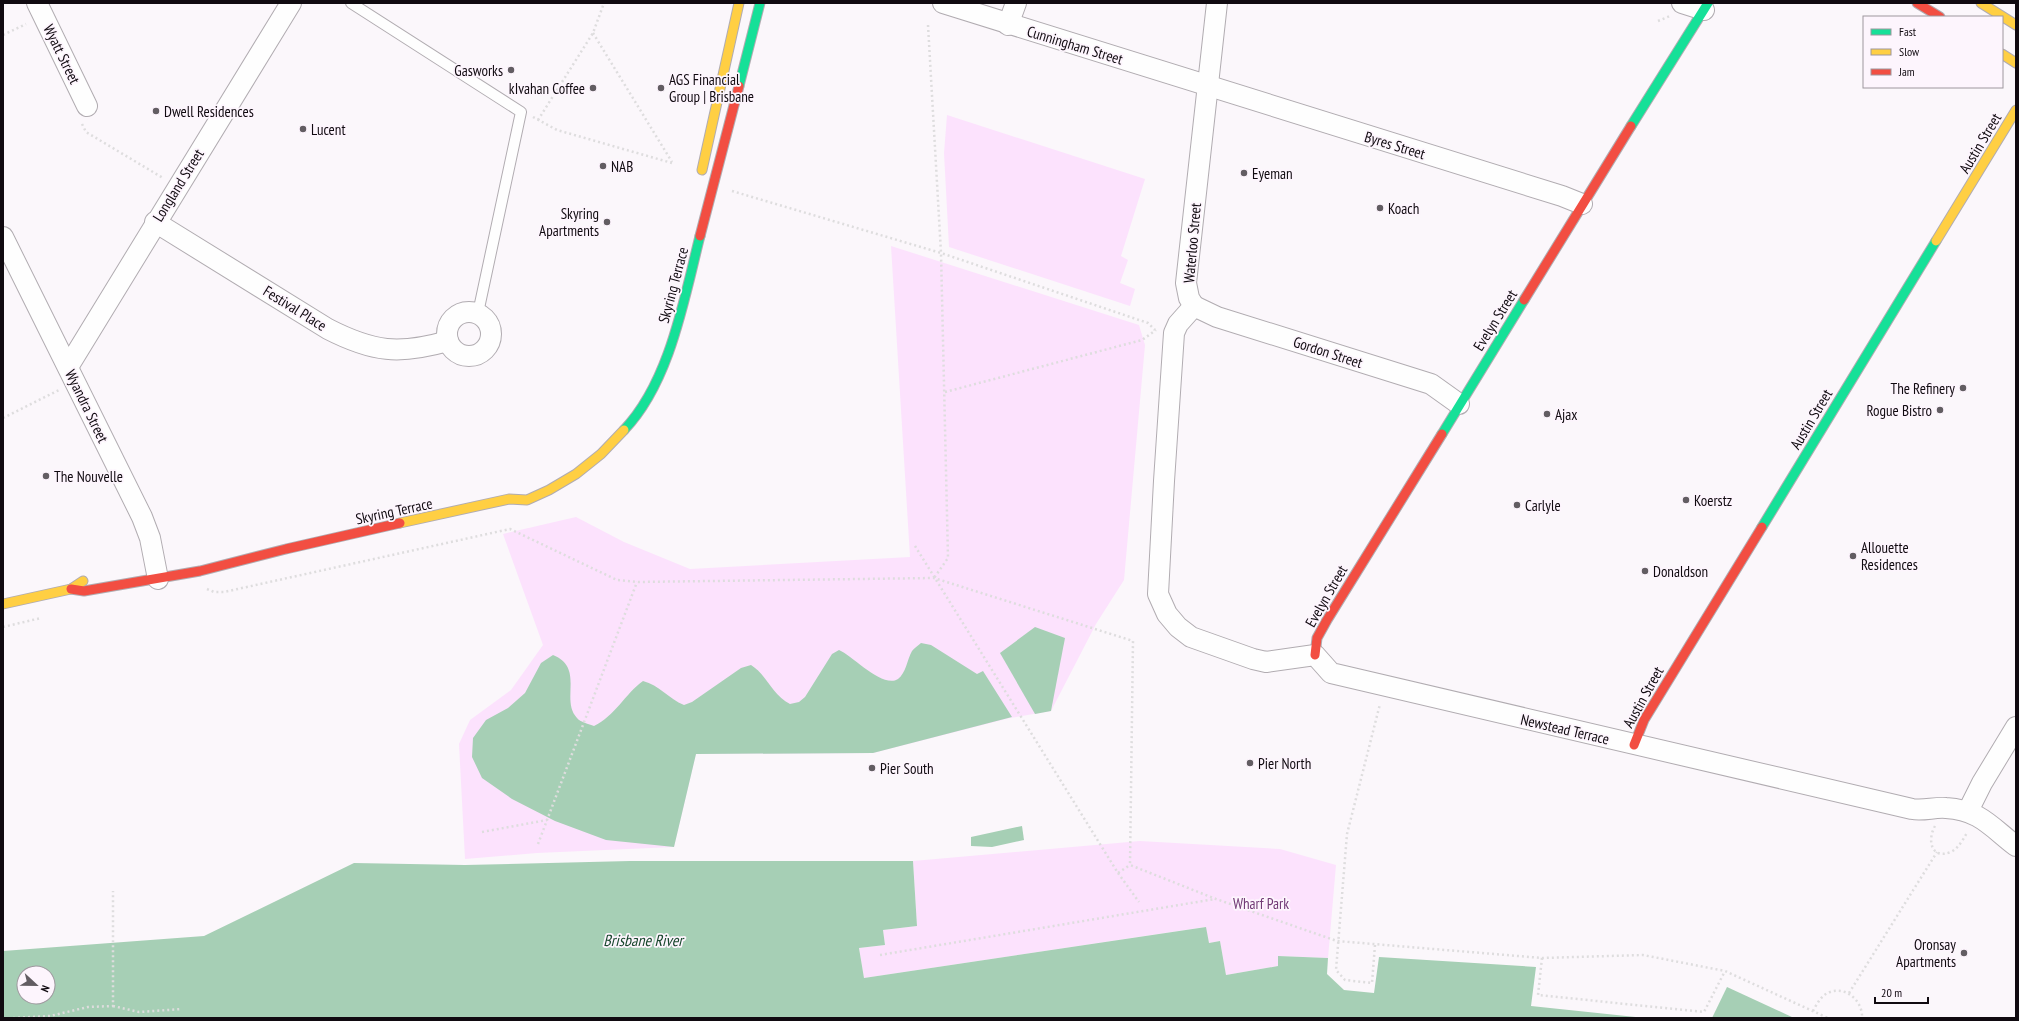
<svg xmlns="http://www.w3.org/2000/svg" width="2019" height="1021" viewBox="0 0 2019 1021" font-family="'PT Sans Narrow',sans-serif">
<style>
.green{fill:#fce2fd}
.water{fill:#a6cfb5;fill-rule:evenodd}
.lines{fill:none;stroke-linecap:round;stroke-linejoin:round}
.lane-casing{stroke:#b1acb1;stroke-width:12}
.street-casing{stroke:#b1acb1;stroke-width:22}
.fast-casing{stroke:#b1acb1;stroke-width:11}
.slow-casing{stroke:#b1acb1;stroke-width:11}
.jam-casing{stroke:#b1acb1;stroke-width:11}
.path{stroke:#deddde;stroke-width:2.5;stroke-dasharray:2 3;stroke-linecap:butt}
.lane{stroke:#fefefe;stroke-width:10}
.street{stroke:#fefefe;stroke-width:20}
.fast{stroke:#16e098;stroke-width:9}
.slow{stroke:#ffcf43;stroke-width:9}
.jam{stroke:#f24e42;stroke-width:9}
.poi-dot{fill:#625d62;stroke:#fdf5fd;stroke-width:1.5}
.labels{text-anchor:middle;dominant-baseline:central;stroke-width:3.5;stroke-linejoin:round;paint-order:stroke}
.street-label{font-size:15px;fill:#100a10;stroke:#fdf5fd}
.poi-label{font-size:15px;fill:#100a10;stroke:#fdf5fd;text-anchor:start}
.park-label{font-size:15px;fill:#713975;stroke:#fdf5fd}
.water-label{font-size:16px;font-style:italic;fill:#18472d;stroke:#fdf5fd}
</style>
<rect width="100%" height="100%" fill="#fbf7fb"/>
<g class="green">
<polygon points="947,115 1145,179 1121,256 1128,260 1120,283 1135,289 1130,306 949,247 944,153"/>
<polygon points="891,246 1139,325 1145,345 1124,580 1096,624 1051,711 1010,718 873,753 696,754 674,847 537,853 465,859 459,744 470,720 511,690 543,645 503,534 576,517 624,542 690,569 910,557"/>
<polygon points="1140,841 1280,849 1336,865 1328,958 1279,956 1278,966 1226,975 1220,941 1209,943 1205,927 864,978 859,948 885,945 883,930 917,926 913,861"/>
</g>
<g class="water">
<polygon points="1035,627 1065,638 1051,711 1035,714 1000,653"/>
<path d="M 921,643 L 931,645 L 977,674 L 983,671 L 1012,717 L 873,753 L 696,754 L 674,847 L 606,840 L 555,821 L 512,799 L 482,778 L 472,757 L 473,738 L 486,720 L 508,708 L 525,693 L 541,663 L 553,655 C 585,668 560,700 577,718 C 580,722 589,724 594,726 C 615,716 625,694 643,681 C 659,685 669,699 684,705 L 692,702 L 741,668 L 751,665 C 767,675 772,695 790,704 L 799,702 L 805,697 L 832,654 L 839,650 C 853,656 883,689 898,679 C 906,673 907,660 912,651 C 914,648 918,646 921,643 Z"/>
<polygon points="1022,826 1024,840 992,847 971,846 971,837"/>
<path d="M 630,861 L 913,861 L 917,926 L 883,930 L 885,945 L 859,948 L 864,978 L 1206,927 L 1209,943 L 1220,941 L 1226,975 L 1278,966 L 1278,956 L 1328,958 L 1327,974 L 1344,990 L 1374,993 L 1379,957 L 1536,967 L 1531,1006 L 1645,1018 L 3,1018 L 3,951 L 204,936 L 354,863 L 465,865 ZM 24,973 L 48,973 L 48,997 L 24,997 Z"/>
<polygon points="1727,987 1794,1018 1712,1018"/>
</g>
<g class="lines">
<g class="lane-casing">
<polyline id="lane" points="351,3 521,112 478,313"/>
</g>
<g class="street-casing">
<g id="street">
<polyline points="37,3 87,106"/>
<polyline points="943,3 1562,196 1582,204"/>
<polyline points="1682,3 1704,10"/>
<polyline points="1008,25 1016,3"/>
<path d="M 155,222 L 328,329 C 373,352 399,355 448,341"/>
<polyline points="3,237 142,517 150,538 158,579"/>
<path d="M 1194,306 L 1178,324 L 1174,333 L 1164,481 L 1158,594 L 1167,614 L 1178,627 L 1191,637 L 1253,659 L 1266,662 L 1315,655 L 1331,673 L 1912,809 C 1924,811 1934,807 1946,808 C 1980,810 1991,827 2016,846"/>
<polyline points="1194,306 1189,298 1186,283 1217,3"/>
<polyline points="1194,306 1217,317 1431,384 1459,404"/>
<circle cx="469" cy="334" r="22"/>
<polyline points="68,367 291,3"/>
<polyline points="1968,811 1982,783 2016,727"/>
</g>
</g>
<g class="fast-casing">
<g id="fast">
<polyline points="739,86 760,3"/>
<polyline points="1631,126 1708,3"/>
<path d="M 624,430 C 670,382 684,299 700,236"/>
<polyline points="1442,434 1524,300"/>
<polyline points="1762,527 1936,241"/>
</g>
</g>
<g class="slow-casing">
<g id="slow">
<polyline points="1981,3 2016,25"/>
<polyline points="2002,54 2016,63"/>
<polyline points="702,170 739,3"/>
<polyline points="1936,241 2016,110"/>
<polyline points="400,523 509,499 527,500 549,490 576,474 601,454 624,430"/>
<polyline points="3,604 71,589 83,581"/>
</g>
</g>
<g class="jam-casing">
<g id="jam">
<polyline points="1917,3 1940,17"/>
<polyline points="700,236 739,86"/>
<polyline points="1524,300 1631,126"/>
<polyline points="71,589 84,591 200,571 286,549 400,523"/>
<polyline points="1315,655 1317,638 1327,620 1442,434"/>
<polyline points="1634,745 1644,720 1762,527"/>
</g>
</g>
<g class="path">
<polyline points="1658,21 1670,16"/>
<polyline points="928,25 941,253 948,558 934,578"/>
<polyline points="593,33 672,162"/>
<polyline points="3,35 26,24"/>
<polyline points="533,117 557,130 672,163"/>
<polyline points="538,120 593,33 604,3"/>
<polyline points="82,124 86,132 163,178"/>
<polyline points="732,191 941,253 1148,323 1155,330"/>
<polyline points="945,392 1142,340 1156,330"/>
<polyline points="3,418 59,390"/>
<polyline points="915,546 1118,873 1130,865"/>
<polyline points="207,589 214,592 224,592 510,529 617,580 637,582 934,578 1133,641 1130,865 1216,899 1337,941 1542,958 1643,955 1725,971 1828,1018"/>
<polyline points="3,627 41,618"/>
<path d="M 1935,826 C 1927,840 1931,860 1951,852 C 1959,848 1963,839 1967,833"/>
<polyline points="482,832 547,820"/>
<polyline points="538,844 637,582"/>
<polyline points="1118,873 1139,902"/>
<polyline points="1375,945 1372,983 1345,980 1336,970 1347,834 1380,704"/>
<polyline points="880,955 1215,899"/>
<polyline points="1542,958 1538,995 1704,1012 1725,971"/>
<polyline points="1849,993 1937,852"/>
<polyline points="113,1006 139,1012 182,1009"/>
<path d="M 1813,1011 C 1817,1004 1821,995 1830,992 C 1846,986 1863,1001 1862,1018"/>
<polyline points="13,1018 50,1016 88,1007 113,1006 113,891"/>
</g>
<use href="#lane" class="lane"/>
<use href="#street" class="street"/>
<use href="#fast" class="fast"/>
<use href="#slow" class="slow"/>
<use href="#jam" class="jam"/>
</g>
<g class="poi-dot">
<circle cx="511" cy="70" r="4"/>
<circle cx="593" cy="88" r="4"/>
<circle cx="661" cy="88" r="4"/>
<circle cx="156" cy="111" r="4"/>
<circle cx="303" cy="129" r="4"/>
<circle cx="603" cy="166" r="4"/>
<circle cx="1244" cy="173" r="4"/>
<circle cx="1380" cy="208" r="4"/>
<circle cx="607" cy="222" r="4"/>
<circle cx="1963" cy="388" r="4"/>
<circle cx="1940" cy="410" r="4"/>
<circle cx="1547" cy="414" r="4"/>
<circle cx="46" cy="476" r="4"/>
<circle cx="1686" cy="500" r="4"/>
<circle cx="1517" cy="505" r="4"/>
<circle cx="1853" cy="556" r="4"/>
<circle cx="1645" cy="571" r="4"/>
<circle cx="1250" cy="763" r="4"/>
<circle cx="872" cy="768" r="4"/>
<circle cx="1964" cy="953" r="4"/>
</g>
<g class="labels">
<g class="street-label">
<text transform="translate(1075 45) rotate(17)">Cunningham Street</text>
<text transform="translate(62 54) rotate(64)">Wyatt Street</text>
<text transform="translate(1980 143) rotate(-59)">Austin Street</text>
<text transform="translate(1395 145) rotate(17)">Byres Street</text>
<text transform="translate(178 185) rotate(-58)">Longland Street</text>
<text transform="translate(1192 243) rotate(-85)">Waterloo Street</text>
<text transform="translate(673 285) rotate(-75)">Skyring Terrace</text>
<text transform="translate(295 308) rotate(32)">Festival Place</text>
<text transform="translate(1495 320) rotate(-58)">Evelyn Street</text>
<text transform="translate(1328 352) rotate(18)">Gordon Street</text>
<text transform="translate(87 406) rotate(64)">Wyandra Street</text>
<text transform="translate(1811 419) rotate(-59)">Austin Street</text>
<text transform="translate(394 511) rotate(-12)">Skyring Terrace</text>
<text transform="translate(1326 596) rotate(-60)">Evelyn Street</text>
<text transform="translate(1643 697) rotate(-61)">Austin Street</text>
<text transform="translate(1565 729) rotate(13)">Newstead Terrace</text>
</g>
<g class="poi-label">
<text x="503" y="70" text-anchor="end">Gasworks</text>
<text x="669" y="79">AGS Financial<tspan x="669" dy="17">Group | Brisbane</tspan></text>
<text x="585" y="88" text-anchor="end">kIvahan Coffee</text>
<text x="164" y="111">Dwell Residences</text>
<text x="311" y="129">Lucent</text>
<text x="611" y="166">NAB</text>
<text x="1252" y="173">Eyeman</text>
<text x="1388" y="208">Koach</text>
<text x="599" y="213" text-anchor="end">Skyring<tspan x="599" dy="17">Apartments</tspan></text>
<text x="1955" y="388" text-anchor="end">The Refinery</text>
<text x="1932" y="410" text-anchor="end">Rogue Bistro</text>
<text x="1555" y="414">Ajax</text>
<text x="54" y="476">The Nouvelle</text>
<text x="1694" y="500">Koerstz</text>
<text x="1525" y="505">Carlyle</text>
<text x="1861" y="547">Allouette<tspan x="1861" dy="17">Residences</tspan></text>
<text x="1653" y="571">Donaldson</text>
<text x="1258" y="763">Pier North</text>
<text x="880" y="768">Pier South</text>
<text x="1956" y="944" text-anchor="end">Oronsay<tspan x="1956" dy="17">Apartments</tspan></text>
</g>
<g class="park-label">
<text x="1261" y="903">Wharf Park</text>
</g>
<g class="water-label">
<text x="643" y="940">Brisbane River</text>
</g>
</g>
<rect width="2019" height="1021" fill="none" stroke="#100a10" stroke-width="8"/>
<rect x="1863" y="16" width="140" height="72" fill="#fdf5fd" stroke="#9e979e"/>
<rect x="1871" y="29" width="20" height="6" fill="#16e098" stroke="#9e979e"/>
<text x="1899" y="36" font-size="12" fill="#100a10">Fast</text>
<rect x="1871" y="49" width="20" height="6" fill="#ffcf43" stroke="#9e979e"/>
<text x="1899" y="56" font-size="12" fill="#100a10">Slow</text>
<rect x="1871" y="69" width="20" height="6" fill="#f24e42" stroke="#9e979e"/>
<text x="1899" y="76" font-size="12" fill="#100a10">Jam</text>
<g transform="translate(36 985) rotate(112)"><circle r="19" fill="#fdf5fd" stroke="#9e979e"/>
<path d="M0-3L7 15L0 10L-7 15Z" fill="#625d62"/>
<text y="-6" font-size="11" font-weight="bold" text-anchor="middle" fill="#100a10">N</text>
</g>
<path d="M1875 997v6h53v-6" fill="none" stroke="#100a10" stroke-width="2"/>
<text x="1881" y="997" font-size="12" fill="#100a10" stroke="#fdf5fd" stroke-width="3" paint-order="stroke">20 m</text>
</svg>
